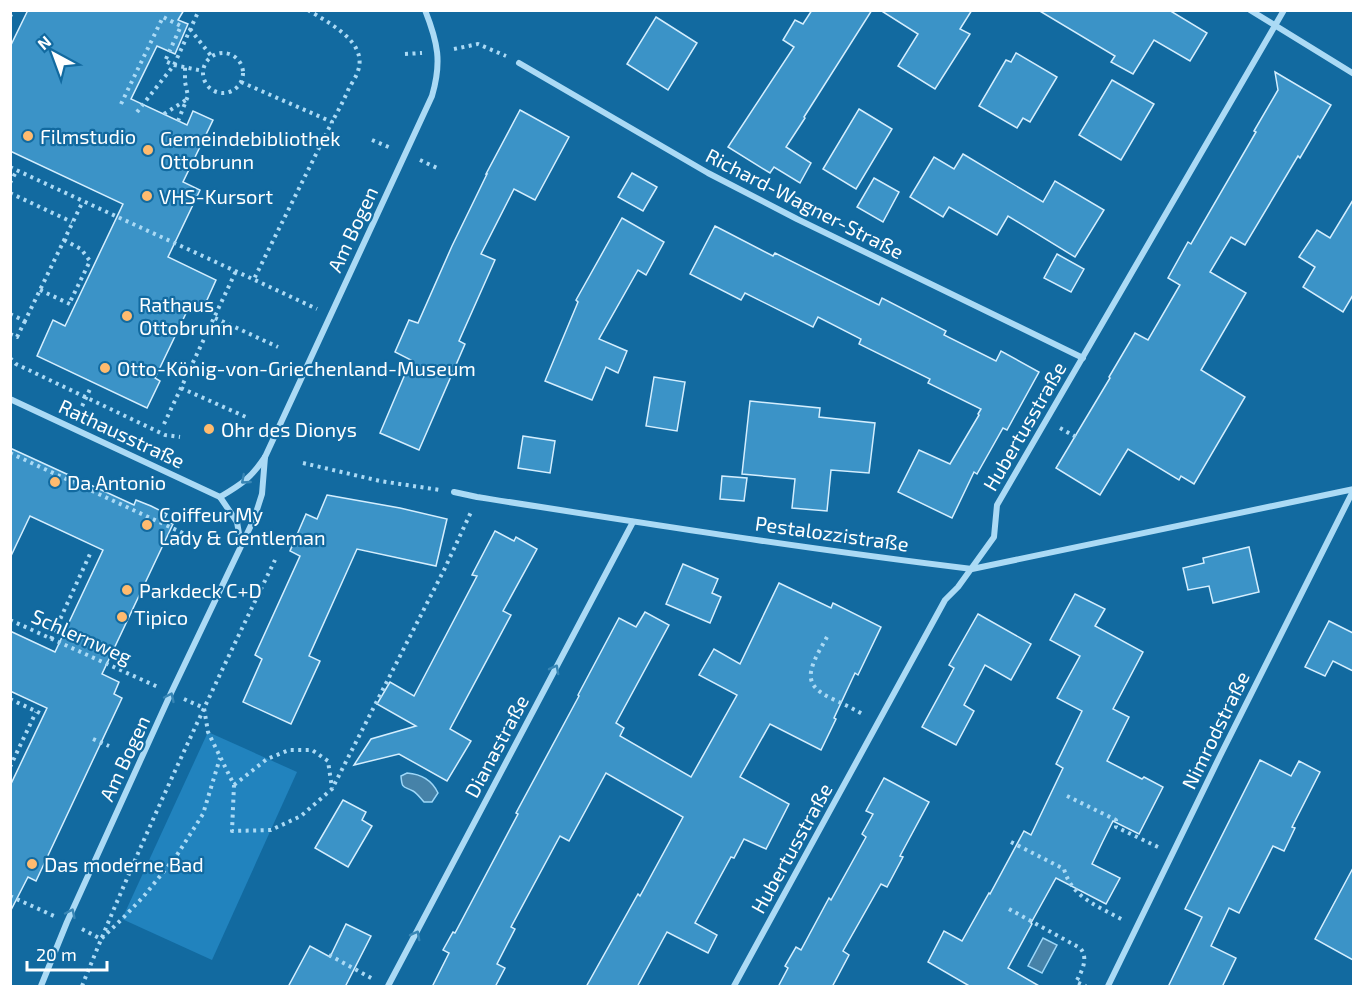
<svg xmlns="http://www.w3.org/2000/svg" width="1364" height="997" viewBox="0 0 1364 997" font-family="'Exo 2',sans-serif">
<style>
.green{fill:#2183be}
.water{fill:#4682a8;stroke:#9dd7f8;stroke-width:1.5}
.building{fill:#3b93c7;stroke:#d4eefe;stroke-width:1.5}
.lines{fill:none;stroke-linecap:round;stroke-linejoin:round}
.path{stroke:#abdaf5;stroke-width:4;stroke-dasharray:3 4.5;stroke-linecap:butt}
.street{stroke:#abdaf5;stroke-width:6}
.oneway{stroke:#3886b5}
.poi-dot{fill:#ffbb6f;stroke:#126aa0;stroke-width:2}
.labels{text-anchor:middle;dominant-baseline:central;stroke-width:4.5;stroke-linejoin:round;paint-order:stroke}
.poi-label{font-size:20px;fill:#fff;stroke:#126aa0;text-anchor:start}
.street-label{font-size:20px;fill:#fff;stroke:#126aa0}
</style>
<rect width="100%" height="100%" fill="#126aa0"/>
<polygon class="green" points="208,732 297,772 212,960 122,919"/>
<g class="water">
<path d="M 407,773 C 421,774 432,780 438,793 L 432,802 L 424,802 C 421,799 417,793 413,791 C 403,786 402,789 401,776 Z"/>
<polygon points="1043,938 1057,945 1042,973 1028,966"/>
</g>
<g class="building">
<polygon points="28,10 184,10 178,20 188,24 175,54 157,46 131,99 187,125 193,111 213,120 183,182 200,190 168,257 216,280 202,311 190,305 155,378 160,381 147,408 37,356 53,320 65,326 123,204 10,151 10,47"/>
<polygon points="812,10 872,10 804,117 805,118 786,147 811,163 800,183 774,167 770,173 728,147 794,47 783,40 795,20 803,24"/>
<polygon points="880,10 972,10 960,29 970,34 935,89 898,66 918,34"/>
<polygon points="1038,10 1169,10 1207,33 1190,61 1154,40 1133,74 1111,62 1115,56"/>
<polygon points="656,17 697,43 668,90 627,64"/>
<polygon points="1016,53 1057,77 1030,122 1023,118 1017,128 979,106 1006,60 1011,62"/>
<polygon points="1275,72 1331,105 1300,158 1298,156 1245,245 1231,237 1210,272 1246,293 1201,370 1245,397 1194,484 1181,476 1179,480 1128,449 1100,495 1056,468 1110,378 1109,377 1135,333 1148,340 1180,285 1168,278 1188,242 1191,244 1256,132 1254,131 1278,90"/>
<polygon points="1112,80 1154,104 1121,160 1079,135"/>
<polygon points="859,109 892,129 856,189 823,169"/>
<polygon points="520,110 569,137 535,200 514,189 481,254 495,260 459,341 465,344 419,450 380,433 411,360 395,352 409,320 418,323 452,246 487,174 486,174"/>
<polygon points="963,154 1043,202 1055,181 1104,210 1075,257 1008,216 997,235 949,207 943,217 910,197 934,157 954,169"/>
<polygon points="632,173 657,187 643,211 618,197"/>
<polygon points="874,178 899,192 883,222 857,207"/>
<polygon points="1353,200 1353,295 1343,312 1303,287 1315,267 1299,257 1317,230 1330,238"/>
<polygon points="622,218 664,242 646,275 638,270 599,339 627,351 618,373 606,367 592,400 545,381 578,302 576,300"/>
<polygon points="715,226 773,256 775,253 879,305 882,298 946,331 944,335 996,361 1001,351 1039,372 1007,430 1003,428 977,474 974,472 952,518 898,492 919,450 950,464 979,415 978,414 981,409 928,383 930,379 859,344 861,339 818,317 813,327 745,293 741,300 690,274"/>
<polygon points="1057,254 1084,269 1071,292 1044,278"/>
<polygon points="654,377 685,382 677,431 646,426"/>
<polygon points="750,401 820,408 819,417 875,423 869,473 831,470 827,511 792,508 795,479 742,474"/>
<polygon points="523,436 555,441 550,473 518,468"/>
<polygon points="10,448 134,505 136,500 151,506 167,514 163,521 173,524 102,674 119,682 114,694 122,698 36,881 28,877 10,912 10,786 47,708 10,691 10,631 55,652 103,550 30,516 10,558"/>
<polygon points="722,476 747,478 744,501 720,499"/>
<polygon points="327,495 400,508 447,519 436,566 357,549 309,656 320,661 291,724 243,702 262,659 255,655 300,556 290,551 306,514 317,519"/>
<polygon points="495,531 514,541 516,537 537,549 503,611 511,615 450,729 471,741 447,781 399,754 354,765 371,739 416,726 377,704 390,682 414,696 477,576 472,575"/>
<polygon points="1249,547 1259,592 1213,603 1209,586 1188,590 1183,568 1204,563 1203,558"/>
<polygon points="683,564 718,579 712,593 721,597 710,623 666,604"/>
<polygon points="779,583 831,608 833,603 881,627 858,675 855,673 834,718 836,719 821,750 770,724 740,777 789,804 766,849 744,839 734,858 731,857 695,923 717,935 708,953 667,932 637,987 586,987 638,894 640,896 683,817 606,773 569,841 560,836 511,927 515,929 497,964 505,968 495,987 432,987 449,953 443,950 453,932 455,933 518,814 516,813 579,696 578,695 619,618 636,627 645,612 669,625 616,723 624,728 620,736 691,777 737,695 699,675 714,649 740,664"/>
<polygon points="1075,594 1105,609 1095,626 1143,652 1113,709 1129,717 1107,761 1142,779 1144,777 1163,787 1139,834 1113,821 1103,841 1092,864 1120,878 1106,904 1056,878 1031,923 1032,924 1008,968 1041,987 971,987 928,962 944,931 962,941 989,893 990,894 1024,831 1031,835 1063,768 1056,764 1082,711 1057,698 1080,656 1050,640"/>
<polygon points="978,614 1031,644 1011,680 985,665 964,705 974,711 956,745 922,727 954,668 949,665"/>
<polygon points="1329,621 1353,633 1353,671 1333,661 1325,676 1305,667"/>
<polygon points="1260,760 1291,776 1299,761 1320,772 1292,827 1295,828 1284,851 1273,846 1239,913 1229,908 1211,946 1236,958 1222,987 1168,987 1202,917 1185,909"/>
<polygon points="884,778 929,802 900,856 903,857 887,887 881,884 843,951 849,955 832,987 778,987 788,968 785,966 796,947 801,950 829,898 831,900 866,837 862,834 873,814 866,811"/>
<polygon points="343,800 366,812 362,820 372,826 348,867 315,848"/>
<polygon points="1353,868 1353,960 1315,939"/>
<polygon points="346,924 371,936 345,987 288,987 310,946 330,957"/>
</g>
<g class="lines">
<g class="path">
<path d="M 308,10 C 329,23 368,42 358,71 C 356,77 352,83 349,88 C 344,100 338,111 332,122"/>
<polyline points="10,17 13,10"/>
<polyline points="190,29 212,57"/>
<polyline points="454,49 478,44 506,56"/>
<circle cx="223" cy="73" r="20"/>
<polyline points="405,54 422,53"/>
<polyline points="241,82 332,122 254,279"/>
<polyline points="121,104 163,17 181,26 165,61 174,65 203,71"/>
<polyline points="137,112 174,65 199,10"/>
<polyline points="164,114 186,100"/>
<polyline points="178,121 188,96 185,82 185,67"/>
<polyline points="372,140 391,148"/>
<polyline points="420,160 437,168"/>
<path d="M 10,167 C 112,215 215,261 317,309"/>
<polyline points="10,183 17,170"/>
<polyline points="10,193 72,222"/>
<polyline points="64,240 81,249 90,261 69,304"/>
<polyline points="40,290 74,306"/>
<polyline points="10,314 25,321 83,201"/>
<polyline points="215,318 278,347"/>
<polyline points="10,334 17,337 25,321"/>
<polyline points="10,358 16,364 165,435 180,437"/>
<polyline points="181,388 246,417"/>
<polyline points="79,413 90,389"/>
<polyline points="164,424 236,271"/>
<polyline points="1060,428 1076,437"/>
<polyline points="10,453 198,540"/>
<polyline points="303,463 380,481 440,490"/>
<polyline points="10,620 158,687"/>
<path d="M 827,637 C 821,648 813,660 811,672 C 808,691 830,697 843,704 C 850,707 857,711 864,715"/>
<polyline points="51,639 90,554"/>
<polyline points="10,699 44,715"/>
<polyline points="184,699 204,708 208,732 234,785 232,831 271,830 301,816 332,789 445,568 471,512"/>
<polyline points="93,739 109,746"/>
<polyline points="10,767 36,712"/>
<polyline points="234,785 267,759 289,750 312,750 328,761 332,788"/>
<polyline points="1067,796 1116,820 1116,827 1158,847"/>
<path d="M 1011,842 L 1064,869 C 1072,898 1098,906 1123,920"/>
<polyline points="10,896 54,916"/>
<path d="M 1009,909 L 1080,948 C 1089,958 1082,971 1076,982 L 1086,986"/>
<polyline points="82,929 101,939 122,919 144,896 177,855 203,814 220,758"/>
<polyline points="329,955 373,979"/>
<path d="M 82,986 C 140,842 207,700 275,560"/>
</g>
<g class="street">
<polyline points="1250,10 1354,74"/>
<polyline points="519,63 708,173 797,219 1083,358"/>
<polyline points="10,399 220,497"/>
<path d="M 454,492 L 477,497 C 642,523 806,549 972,569 L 1354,489"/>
<path d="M 220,497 C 242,484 251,478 265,457 L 432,96 C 442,62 438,43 425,10"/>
<polyline points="220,497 237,522 241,545"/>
<polyline points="41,986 67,922 171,693 254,519 262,494 265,457"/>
<polyline points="388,986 633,522"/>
<polyline points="734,986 945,600 958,587 994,537 997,505 1284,10"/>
<polyline points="1108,986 1220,756 1354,489"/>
</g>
</g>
<defs><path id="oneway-chevron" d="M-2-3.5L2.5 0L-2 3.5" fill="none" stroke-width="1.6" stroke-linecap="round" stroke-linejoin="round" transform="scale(1.5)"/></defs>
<g class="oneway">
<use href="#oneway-chevron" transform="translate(245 480) rotate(139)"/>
<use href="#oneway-chevron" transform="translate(555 669) rotate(-62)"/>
<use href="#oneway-chevron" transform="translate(170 697) rotate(-65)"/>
<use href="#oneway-chevron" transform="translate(71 913) rotate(-65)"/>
<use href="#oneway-chevron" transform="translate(416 935) rotate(-62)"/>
</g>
<g class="poi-dot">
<circle cx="28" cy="136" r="6"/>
<circle cx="148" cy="150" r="6"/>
<circle cx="147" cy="196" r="6"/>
<circle cx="127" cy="316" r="6"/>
<circle cx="105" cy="368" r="6"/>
<circle cx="209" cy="429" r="6"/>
<circle cx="55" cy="482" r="6"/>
<circle cx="147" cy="525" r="6"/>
<circle cx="127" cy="590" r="6"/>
<circle cx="122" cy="617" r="6"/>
<circle cx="32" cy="864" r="6"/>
</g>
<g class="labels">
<g class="poi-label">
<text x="40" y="136">Filmstudio</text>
<text x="160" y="138">Gemeindebibliothek<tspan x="160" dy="23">Ottobrunn</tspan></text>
<text x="159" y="196">VHS-Kursort</text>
<text x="139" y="304">Rathaus<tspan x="139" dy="23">Ottobrunn</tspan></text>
<text x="117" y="368">Otto-König-von-Griechenland-Museum</text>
<text x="221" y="429">Ohr des Dionys</text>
<text x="67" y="482">Da Antonio</text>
<text x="159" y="514">Coiffeur My<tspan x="159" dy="23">Lady &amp; Gentleman</tspan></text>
<text x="139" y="590">Parkdeck C+D</text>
<text x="134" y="617">Tipico</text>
<text x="44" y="864">Das moderne Bad</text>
</g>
<g class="street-label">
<text transform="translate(805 203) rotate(27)">Richard-Wagner-Straße</text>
<text transform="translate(352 229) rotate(-65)">Am Bogen</text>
<text transform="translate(1024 426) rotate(-60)">Hubertusstraße</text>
<text transform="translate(122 433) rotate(25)">Rathausstraße</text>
<text transform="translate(832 533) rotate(8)">Pestalozzistraße</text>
<text transform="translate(82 636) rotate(24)">Schlernweg</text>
<text transform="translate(1215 730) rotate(-64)">Nimrodstraße</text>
<text transform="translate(496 746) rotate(-62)">Dianastraße</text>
<text transform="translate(124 758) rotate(-65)">Am Bogen</text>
<text transform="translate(791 848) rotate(-61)">Hubertusstraße</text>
</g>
</g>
<rect width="1364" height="997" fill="none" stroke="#ffffff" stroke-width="24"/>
<g transform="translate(54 54) rotate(319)" stroke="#126aa0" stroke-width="4.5" paint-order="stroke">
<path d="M0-4.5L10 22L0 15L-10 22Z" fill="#ffffff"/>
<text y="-9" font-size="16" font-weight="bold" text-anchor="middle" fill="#ffffff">N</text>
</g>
<path d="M27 961v9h80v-9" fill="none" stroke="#ffffff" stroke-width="3"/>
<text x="36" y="961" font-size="18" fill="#ffffff" stroke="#126aa0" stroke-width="4.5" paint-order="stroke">20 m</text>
</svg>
